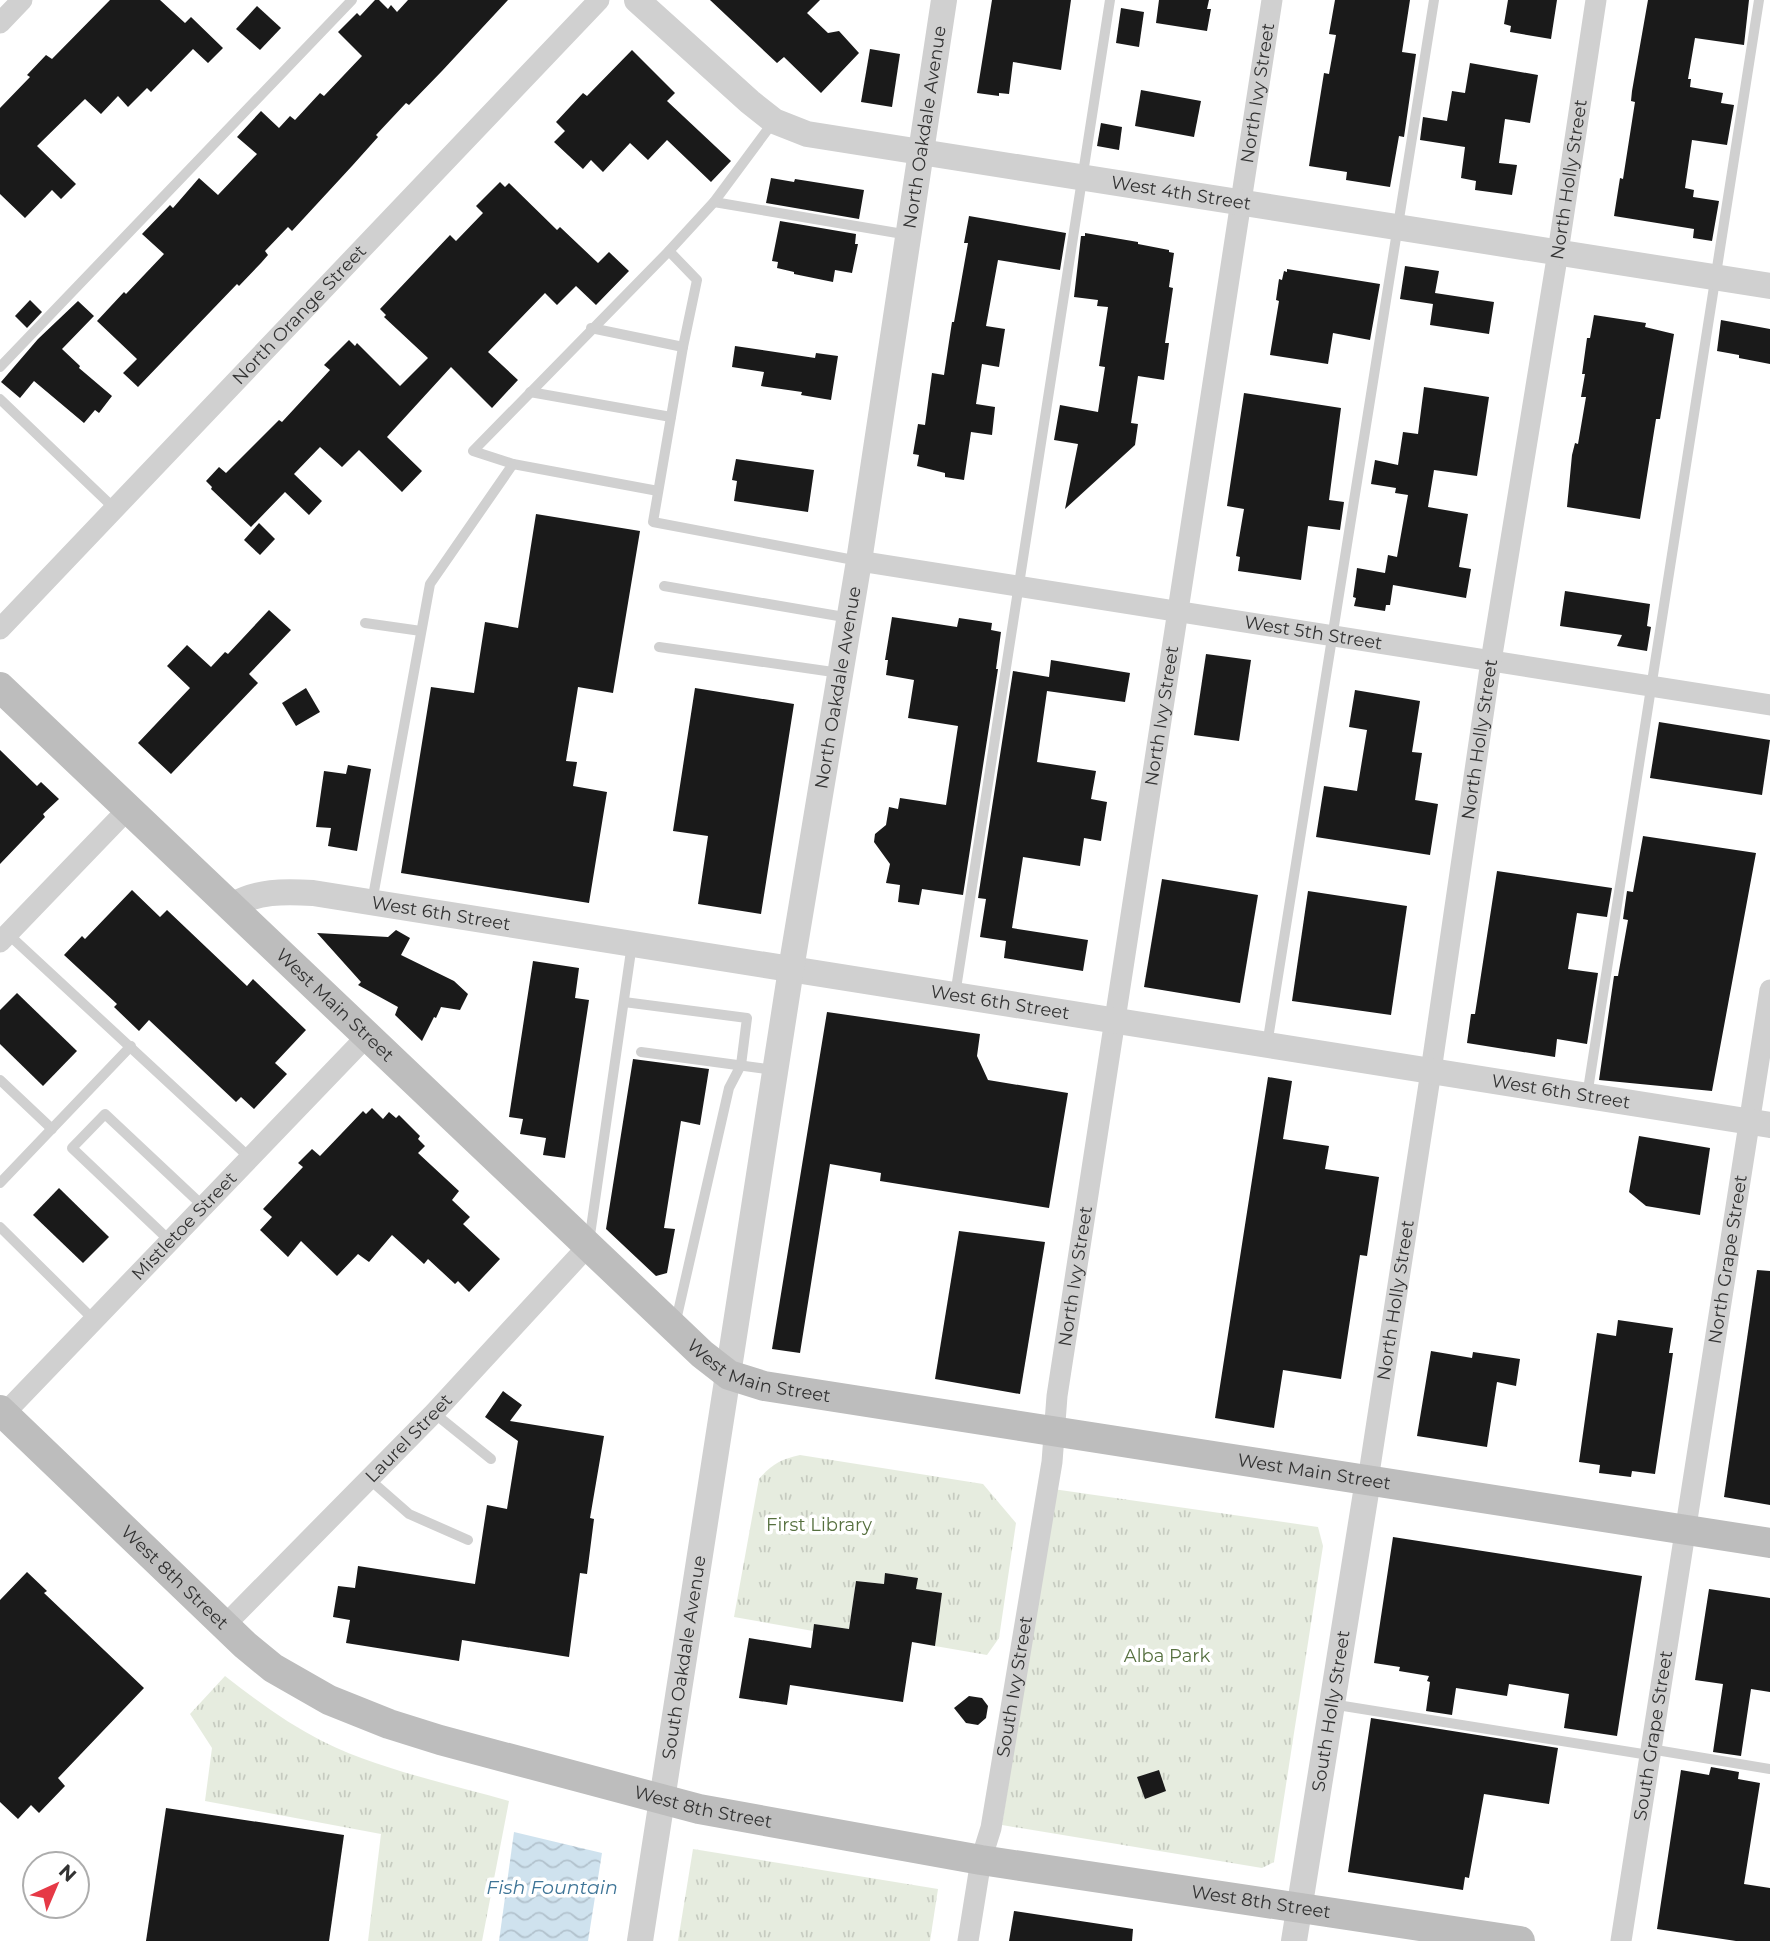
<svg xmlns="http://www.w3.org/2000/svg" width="1770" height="1941" viewBox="0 0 1770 1941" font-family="Montserrat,sans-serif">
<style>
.grass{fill:url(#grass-tufts)}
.water{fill:url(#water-waves)}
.building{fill:#1a1a1a}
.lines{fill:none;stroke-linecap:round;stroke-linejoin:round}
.service{stroke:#d0d0d0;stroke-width:10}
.minor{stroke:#d0d0d0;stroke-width:21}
.tertiary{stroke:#d0d0d0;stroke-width:26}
.secondary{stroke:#bdbdbd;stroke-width:30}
.labels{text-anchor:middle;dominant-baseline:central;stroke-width:7;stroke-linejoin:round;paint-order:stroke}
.street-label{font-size:18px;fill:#333;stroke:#fff}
.park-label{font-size:18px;fill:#56703f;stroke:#fff}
.water-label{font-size:19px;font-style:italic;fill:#3f7597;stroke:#fff}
</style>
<defs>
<pattern id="grass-tufts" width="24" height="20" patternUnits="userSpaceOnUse" patternTransform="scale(1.75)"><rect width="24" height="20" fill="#e6ecdf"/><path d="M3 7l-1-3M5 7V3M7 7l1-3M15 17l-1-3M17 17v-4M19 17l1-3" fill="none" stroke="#c6cbc0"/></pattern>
<pattern id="water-waves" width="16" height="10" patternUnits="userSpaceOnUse" patternTransform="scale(1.75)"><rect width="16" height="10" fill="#cfe2ee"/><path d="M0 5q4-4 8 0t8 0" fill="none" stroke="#b2c2cd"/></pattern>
</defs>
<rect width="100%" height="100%" fill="#fff"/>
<g class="grass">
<path d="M 800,1455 L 983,1484 L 1016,1523 L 999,1638 L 987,1655 L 935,1646 L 942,1593 L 916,1589 L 917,1578 L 886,1573 L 884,1584 L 856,1581 L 849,1629 L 814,1624 L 813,1631 L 734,1617 L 759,1479 C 771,1465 781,1459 800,1455 Z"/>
<polygon points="1053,1489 1318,1527 1323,1546 1274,1862 1262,1868 1002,1825"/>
<path d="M 225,1676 C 257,1701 288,1724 324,1742 C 378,1769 450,1784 509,1801 L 482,1941 L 368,1941 L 381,1834 L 205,1801 L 212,1748 L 190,1714 Z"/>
<polygon points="693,1849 938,1889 930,1941 678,1941"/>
</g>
<polygon class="water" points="514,1832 602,1853 588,1941 499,1941"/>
<g class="building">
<polygon points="110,0 160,0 185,23 191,17 223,48 208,63 193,49 151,92 147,88 128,107 118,96 101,114 85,99 37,146 76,184 61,199 52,190 25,218 0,194 0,108 30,77 27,75 46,55 52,59"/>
<polygon points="375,0 379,0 388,9 391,5 397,12 408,0 508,0 442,71 409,105 406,103 376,135 378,137 352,166 292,231 288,227 265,251 268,255 261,263 239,286 237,284 138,387 123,373 137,359 97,321 124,292 126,294 164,254 142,234 170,205 173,208 199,178 218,195 257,154 237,137 261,111 279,128 290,116 295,120 320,93 324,96 362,56 338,32 357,13 360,16"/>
<polygon points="710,0 820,0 807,13 828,33 839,31 859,53 821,93 784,57 777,63"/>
<polygon points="992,0 1071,0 1061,70 1013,62 1009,94 999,93 999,96 977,93"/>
<polygon points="1159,0 1209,0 1207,9 1211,9 1207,31 1156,23"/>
<polygon points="1335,0 1410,0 1402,52 1416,54 1404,137 1399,136 1390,187 1346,180 1347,172 1309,166 1324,73 1329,74 1336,35 1329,34"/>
<polygon points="1508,0 1557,0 1551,39 1510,32 1511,26 1504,24"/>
<polygon points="1648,0 1749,0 1744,45 1695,38 1688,79 1691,79 1690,87 1723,93 1721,103 1734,105 1727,145 1692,140 1685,188 1694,190 1693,197 1719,201 1712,241 1693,238 1694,229 1614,216 1620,178 1623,179 1635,102 1631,101 1632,91"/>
<polygon points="257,6 281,28 260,50 236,29"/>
<polygon points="1121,8 1144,12 1139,47 1116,43"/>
<polygon points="870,49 900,54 892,107 861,102"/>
<polygon points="632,50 675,93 667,101 731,161 711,182 667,140 648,160 630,143 603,172 591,160 583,169 554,142 565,131 556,122 583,93 587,96"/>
<polygon points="1470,63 1538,75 1530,123 1505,119 1499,163 1517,165 1512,195 1475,190 1476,181 1461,178 1465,147 1420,140 1423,117 1447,121 1452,91 1465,93"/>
<polygon points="1141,90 1201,101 1194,137 1135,126"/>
<polygon points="1101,123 1122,127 1119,150 1097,146"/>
<polygon points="771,178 794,182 795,179 864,190 859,219 766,203"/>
<polygon points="500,182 505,187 509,183 557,230 560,227 598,263 609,252 629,271 596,305 576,286 557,305 545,293 488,352 518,380 492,408 451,367 387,437 422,471 402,492 359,450 342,467 320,447 294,474 322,501 309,515 285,492 251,527 211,489 212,487 206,481 219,467 226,473 279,420 282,422 330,370 324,365 349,340 355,346 357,343 400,386 428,358 384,317 386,315 380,309 450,235 456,241 483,213 476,206"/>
<polygon points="969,216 1066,233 1060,270 998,260 986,326 1005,329 999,367 982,364 976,404 995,407 992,435 971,432 964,480 945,477 945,473 917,466 919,455 913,454 918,424 925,425 932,373 944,375 952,322 954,322 968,243 964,243"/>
<polygon points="780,221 856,234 855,244 858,244 852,273 835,270 833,282 794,274 794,272 777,268 778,262 772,261"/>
<polygon points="1085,233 1138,242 1138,244 1169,250 1169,252 1174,253 1169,287 1173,288 1165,343 1169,343 1164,380 1138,376 1131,423 1138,424 1135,445 1065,509 1078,444 1054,440 1060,405 1098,412 1105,367 1099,366 1108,307 1097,306 1098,300 1074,297 1081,236 1085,236"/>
<polygon points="1405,266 1439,271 1435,293 1494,302 1489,334 1430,325 1433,304 1400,299"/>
<polygon points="1287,269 1380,284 1370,340 1333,333 1328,364 1270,355 1279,301 1276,300 1279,279 1282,280 1284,271 1287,272"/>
<polygon points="30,300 42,312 27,328 15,316"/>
<polygon points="78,301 94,316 62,349 80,366 79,368 112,396 99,413 95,410 84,423 34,381 20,398 1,382 38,339"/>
<polygon points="1594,315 1646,323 1645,327 1674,334 1660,419 1656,419 1640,519 1567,507 1572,455 1575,443 1578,444 1586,397 1581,397 1585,374 1582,374 1587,338 1590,338"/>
<polygon points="1721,320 1770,329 1770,364 1739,358 1739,355 1717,351"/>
<polygon points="735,346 815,358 816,353 838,356 831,400 801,395 802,392 761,386 764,372 732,367"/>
<polygon points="1424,387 1489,397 1477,476 1434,470 1428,507 1468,514 1459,567 1471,569 1466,598 1393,585 1390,605 1386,605 1385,611 1354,606 1356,598 1353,597 1357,568 1385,573 1388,555 1397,557 1408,495 1395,493 1396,488 1371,484 1375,460 1398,465 1403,432 1418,434"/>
<polygon points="1244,393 1341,408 1329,500 1344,502 1340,530 1308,526 1301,580 1238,571 1240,557 1236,556 1244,509 1227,506"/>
<polygon points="736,459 814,470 808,512 734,501 737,481 732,480"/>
<polygon points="536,514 640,531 613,693 578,687 566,761 577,762 573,786 607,792 589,903 401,873 431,687 474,693 485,622 518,628"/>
<polygon points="259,523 275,539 260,555 244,540"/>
<polygon points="1565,591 1650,604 1647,626 1651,627 1647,651 1617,646 1622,635 1560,626"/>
<polygon points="269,610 291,630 249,674 258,683 171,774 138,743 190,688 167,666 187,645 211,667 225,652 228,654"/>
<polygon points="892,617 957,627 959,618 992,623 991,630 1001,632 996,669 998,669 963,895 922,889 919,905 898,902 900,885 886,883 890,864 874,842 875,834 886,825 889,807 898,809 900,798 946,805 958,726 908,718 914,680 886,675 888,660 885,660"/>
<polygon points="1206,654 1251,660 1239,741 1194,735"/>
<polygon points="1051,660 1130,673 1125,702 1047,691 1037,762 1096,771 1091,799 1107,802 1101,841 1084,838 1080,866 1023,857 1012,928 1088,940 1083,971 1004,958 1006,941 980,937 986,899 978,898 1013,671 1049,677"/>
<polygon points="306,688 320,712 296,726 282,703"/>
<polygon points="695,688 794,704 761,914 698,904 708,836 673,831"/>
<polygon points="1355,690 1420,701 1412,752 1422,753 1415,800 1438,804 1430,855 1316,837 1324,786 1357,791 1367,730 1349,727"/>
<polygon points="1659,722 1770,740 1762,795 1650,778"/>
<polygon points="0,750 37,786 41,782 59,799 43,814 45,817 0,864"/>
<polygon points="348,765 371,769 357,851 328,846 331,828 316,827 324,771 346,774"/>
<polygon points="1643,836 1756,853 1712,1091 1599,1080 1614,976 1618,976 1628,920 1623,919 1627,891 1633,892"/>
<polygon points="1497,871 1612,888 1607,917 1577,913 1568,969 1598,973 1587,1044 1557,1039 1555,1057 1467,1043 1471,1014 1475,1014"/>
<polygon points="1162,879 1258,895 1240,1003 1144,987"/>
<polygon points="132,890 160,917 167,910 247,986 253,979 306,1030 275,1063 287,1074 254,1109 241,1097 236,1102 149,1020 139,1031 114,1007 117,1004 64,955 82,936 85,939"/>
<polygon points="1308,891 1407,906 1391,1015 1292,1001"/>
<polygon points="396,930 410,938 401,955 454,981 468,994 460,1010 441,1007 436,1018 434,1017 422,1041 395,1015 398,1007 358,985 361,982 317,933 388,937"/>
<polygon points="533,961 579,968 575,998 589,1000 565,1158 543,1155 546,1138 520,1134 523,1119 509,1117"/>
<polygon points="17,993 77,1051 43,1086 0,1044 0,1010"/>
<polygon points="827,1012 980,1034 977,1056 988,1080 1068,1093 1049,1208 880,1181 881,1173 830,1164 800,1353 772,1349"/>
<polygon points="633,1059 709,1069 700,1125 681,1121 664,1228 675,1229 667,1273 656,1276 606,1229"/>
<polygon points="1268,1077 1292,1081 1283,1139 1329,1146 1325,1169 1379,1177 1367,1256 1360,1255 1341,1379 1283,1370 1274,1428 1215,1418"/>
<polygon points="372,1108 383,1119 389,1112 396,1118 399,1115 420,1136 418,1139 425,1146 418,1153 459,1191 452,1200 470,1217 463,1224 500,1259 469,1292 458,1281 455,1284 428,1259 424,1264 392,1235 369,1262 358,1254 337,1276 301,1241 288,1257 260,1230 272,1217 263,1209 303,1167 298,1163 312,1149 320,1156 363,1111 366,1114"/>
<polygon points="1639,1136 1710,1148 1700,1215 1646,1206 1629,1192"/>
<polygon points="59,1188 109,1237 83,1263 33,1215"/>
<polygon points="959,1231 1045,1242 1020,1394 935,1379"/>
<polygon points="1757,1270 1770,1271 1770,1505 1724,1497"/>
<polygon points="1618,1320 1673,1328 1669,1353 1673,1353 1655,1474 1632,1471 1631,1477 1599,1473 1600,1465 1579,1462 1597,1333 1616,1336"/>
<polygon points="1431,1351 1472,1358 1473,1352 1520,1359 1516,1386 1497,1382 1487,1447 1417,1436"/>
<polygon points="503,1391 522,1405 510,1421 604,1436 590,1518 594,1519 587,1574 580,1573 569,1657 462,1640 459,1661 346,1643 350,1620 333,1617 338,1586 355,1588 358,1566 475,1584 487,1505 507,1509 518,1441 485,1417"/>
<polygon points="1393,1537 1642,1576 1617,1736 1564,1728 1569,1694 1509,1684 1507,1696 1456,1688 1452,1715 1426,1711 1430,1682 1427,1681 1429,1676 1399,1671 1400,1667 1374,1663"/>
<polygon points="27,1572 47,1591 44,1593 144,1688 58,1778 65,1786 39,1813 31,1805 18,1819 0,1802 0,1600"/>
<polygon points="885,1573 918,1578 916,1589 942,1593 935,1646 912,1642 903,1702 790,1685 787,1705 739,1698 749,1638 811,1648 814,1624 849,1629 856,1581 884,1584"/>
<polygon points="1709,1589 1770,1598 1770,1692 1751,1689 1741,1756 1713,1752 1723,1684 1695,1680"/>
<polygon points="969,1696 982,1698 988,1706 986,1718 978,1725 966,1723 954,1708"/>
<polygon points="1371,1718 1558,1748 1549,1804 1484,1794 1469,1878 1465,1877 1463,1890 1348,1872"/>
<polygon points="1711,1767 1739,1772 1738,1779 1760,1783 1744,1884 1770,1888 1770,1941 1736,1941 1657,1929 1681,1770 1709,1775"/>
<polygon points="1159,1770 1166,1791 1145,1799 1137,1777"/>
<polygon points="166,1808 344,1835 329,1941 146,1941"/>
<polygon points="1014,1911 1133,1929 1132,1941 1009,1941"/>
</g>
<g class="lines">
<g class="service">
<polyline points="714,202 909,235"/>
<polyline points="669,251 697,280 683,347 653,522 859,561"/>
<polyline points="591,328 683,347"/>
<polyline points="0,367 352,0"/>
<polyline points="530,392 671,417"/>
<polyline points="0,399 115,509"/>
<polyline points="513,464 473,451 669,251 714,202 774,121"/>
<polyline points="664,586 850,618"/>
<polyline points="365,623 421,631"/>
<polyline points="659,647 840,673"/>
<polyline points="372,902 430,584 513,464 658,491"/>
<polyline points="8,934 250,1158"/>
<polyline points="955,995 1110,0"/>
<polyline points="624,1002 747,1018 741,1065 729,1088 675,1325"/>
<polyline points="1267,1045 1434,0"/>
<polyline points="641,1052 774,1070"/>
<polyline points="0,1080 52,1129"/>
<polyline points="1587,1096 1759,0"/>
<polyline points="0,1183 131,1046"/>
<polyline points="0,1227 94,1320"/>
<polyline points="170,1241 72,1148 105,1114 203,1206"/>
<polyline points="589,1242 632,944"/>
<polyline points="434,1413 491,1459"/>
<polyline points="369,1479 409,1514 468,1540"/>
<polyline points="1331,1704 1649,1755"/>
<polyline points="1650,1749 1770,1769"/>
</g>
<g class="minor">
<polyline points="0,23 22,0"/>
<path id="s1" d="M 859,561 L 1770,705"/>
<path id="s2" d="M 0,629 L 599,0"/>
<polyline points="0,942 129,808"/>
<path id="s3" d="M 0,1418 L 368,1035"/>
<path id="s4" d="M 1368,1480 L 1431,1071 L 1491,661 L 1558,252 L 1596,0"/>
<path id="s5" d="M 225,1625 L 434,1413 L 588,1246"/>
<path id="s6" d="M 968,1941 L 981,1860 L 991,1828 L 1052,1462 L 1057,1396 L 1272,0"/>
<path id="s7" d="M 1621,1941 L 1770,990"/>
</g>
<g class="tertiary">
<path id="s8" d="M 637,0 L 750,102 L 774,121 L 807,134 L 1770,286"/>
<path id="s9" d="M 231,906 C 258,891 283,891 313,893 L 1770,1125"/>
<path id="s10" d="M 640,1941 L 791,969 L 859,561 L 944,0"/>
<path id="s11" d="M 1294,1941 L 1368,1480"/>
</g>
<g class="secondary">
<path id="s12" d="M 0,687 L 702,1354 L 729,1375 L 764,1386 L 1770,1543"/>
<path id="s13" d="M 0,1410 L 245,1645 L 273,1668 L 329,1700 L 389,1724 L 440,1740 L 699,1809 L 981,1860 L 1520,1941"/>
</g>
</g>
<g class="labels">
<g class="street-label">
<text stroke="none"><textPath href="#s6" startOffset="1871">North Ivy Street</textPath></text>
<text stroke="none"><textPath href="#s10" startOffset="1836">North Oakdale Avenue</textPath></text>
<text stroke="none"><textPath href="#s4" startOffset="1316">North Holly Street</textPath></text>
<text stroke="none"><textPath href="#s8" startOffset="597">West 4th Street</textPath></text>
<text stroke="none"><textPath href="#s2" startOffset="434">North Orange Street</textPath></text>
<text stroke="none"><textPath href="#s1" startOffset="460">West 5th Street</textPath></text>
<text stroke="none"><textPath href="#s10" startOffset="1269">North Oakdale Avenue</textPath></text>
<text stroke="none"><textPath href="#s6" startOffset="1241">North Ivy Street</textPath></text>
<text stroke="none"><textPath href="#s4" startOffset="749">North Holly Street</textPath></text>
<text stroke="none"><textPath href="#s9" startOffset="214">West 6th Street</textPath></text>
<text stroke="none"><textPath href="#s9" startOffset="780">West 6th Street</textPath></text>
<text stroke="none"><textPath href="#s12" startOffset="462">West Main Street</textPath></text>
<text stroke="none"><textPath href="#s9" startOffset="1348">West 6th Street</textPath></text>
<text stroke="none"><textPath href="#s3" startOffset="266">Mistletoe Street</textPath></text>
<text stroke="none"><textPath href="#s7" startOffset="690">North Grape Street</textPath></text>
<text stroke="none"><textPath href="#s6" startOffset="674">North Ivy Street</textPath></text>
<text stroke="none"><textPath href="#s4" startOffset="182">North Holly Street</textPath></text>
<text stroke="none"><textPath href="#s12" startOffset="1029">West Main Street</textPath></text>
<text stroke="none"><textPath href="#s5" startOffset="262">Laurel Street</textPath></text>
<text stroke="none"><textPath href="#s12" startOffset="1596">West Main Street</textPath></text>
<text stroke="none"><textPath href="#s13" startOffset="242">West 8th Street</textPath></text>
<text stroke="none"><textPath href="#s10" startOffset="287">South Oakdale Avenue</textPath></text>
<text stroke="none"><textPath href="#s6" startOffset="259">South Ivy Street</textPath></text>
<text stroke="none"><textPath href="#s11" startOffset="233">South Holly Street</textPath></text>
<text stroke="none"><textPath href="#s7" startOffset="208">South Grape Street</textPath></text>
<text stroke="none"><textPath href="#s13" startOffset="830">West 8th Street</textPath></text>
<text stroke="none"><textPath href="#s13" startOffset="1396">West 8th Street</textPath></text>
</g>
<g class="park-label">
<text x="819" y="1525">First Library</text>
<text x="1167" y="1656">Alba Park</text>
</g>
<g class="water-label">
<text x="552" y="1887">Fish Fountain</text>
</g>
</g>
<g transform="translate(56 1885) rotate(44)"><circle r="33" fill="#ffffff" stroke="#adadad" stroke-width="2"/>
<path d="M0-5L12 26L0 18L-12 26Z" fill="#e63946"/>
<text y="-10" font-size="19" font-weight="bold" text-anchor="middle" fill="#333333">N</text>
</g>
</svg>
